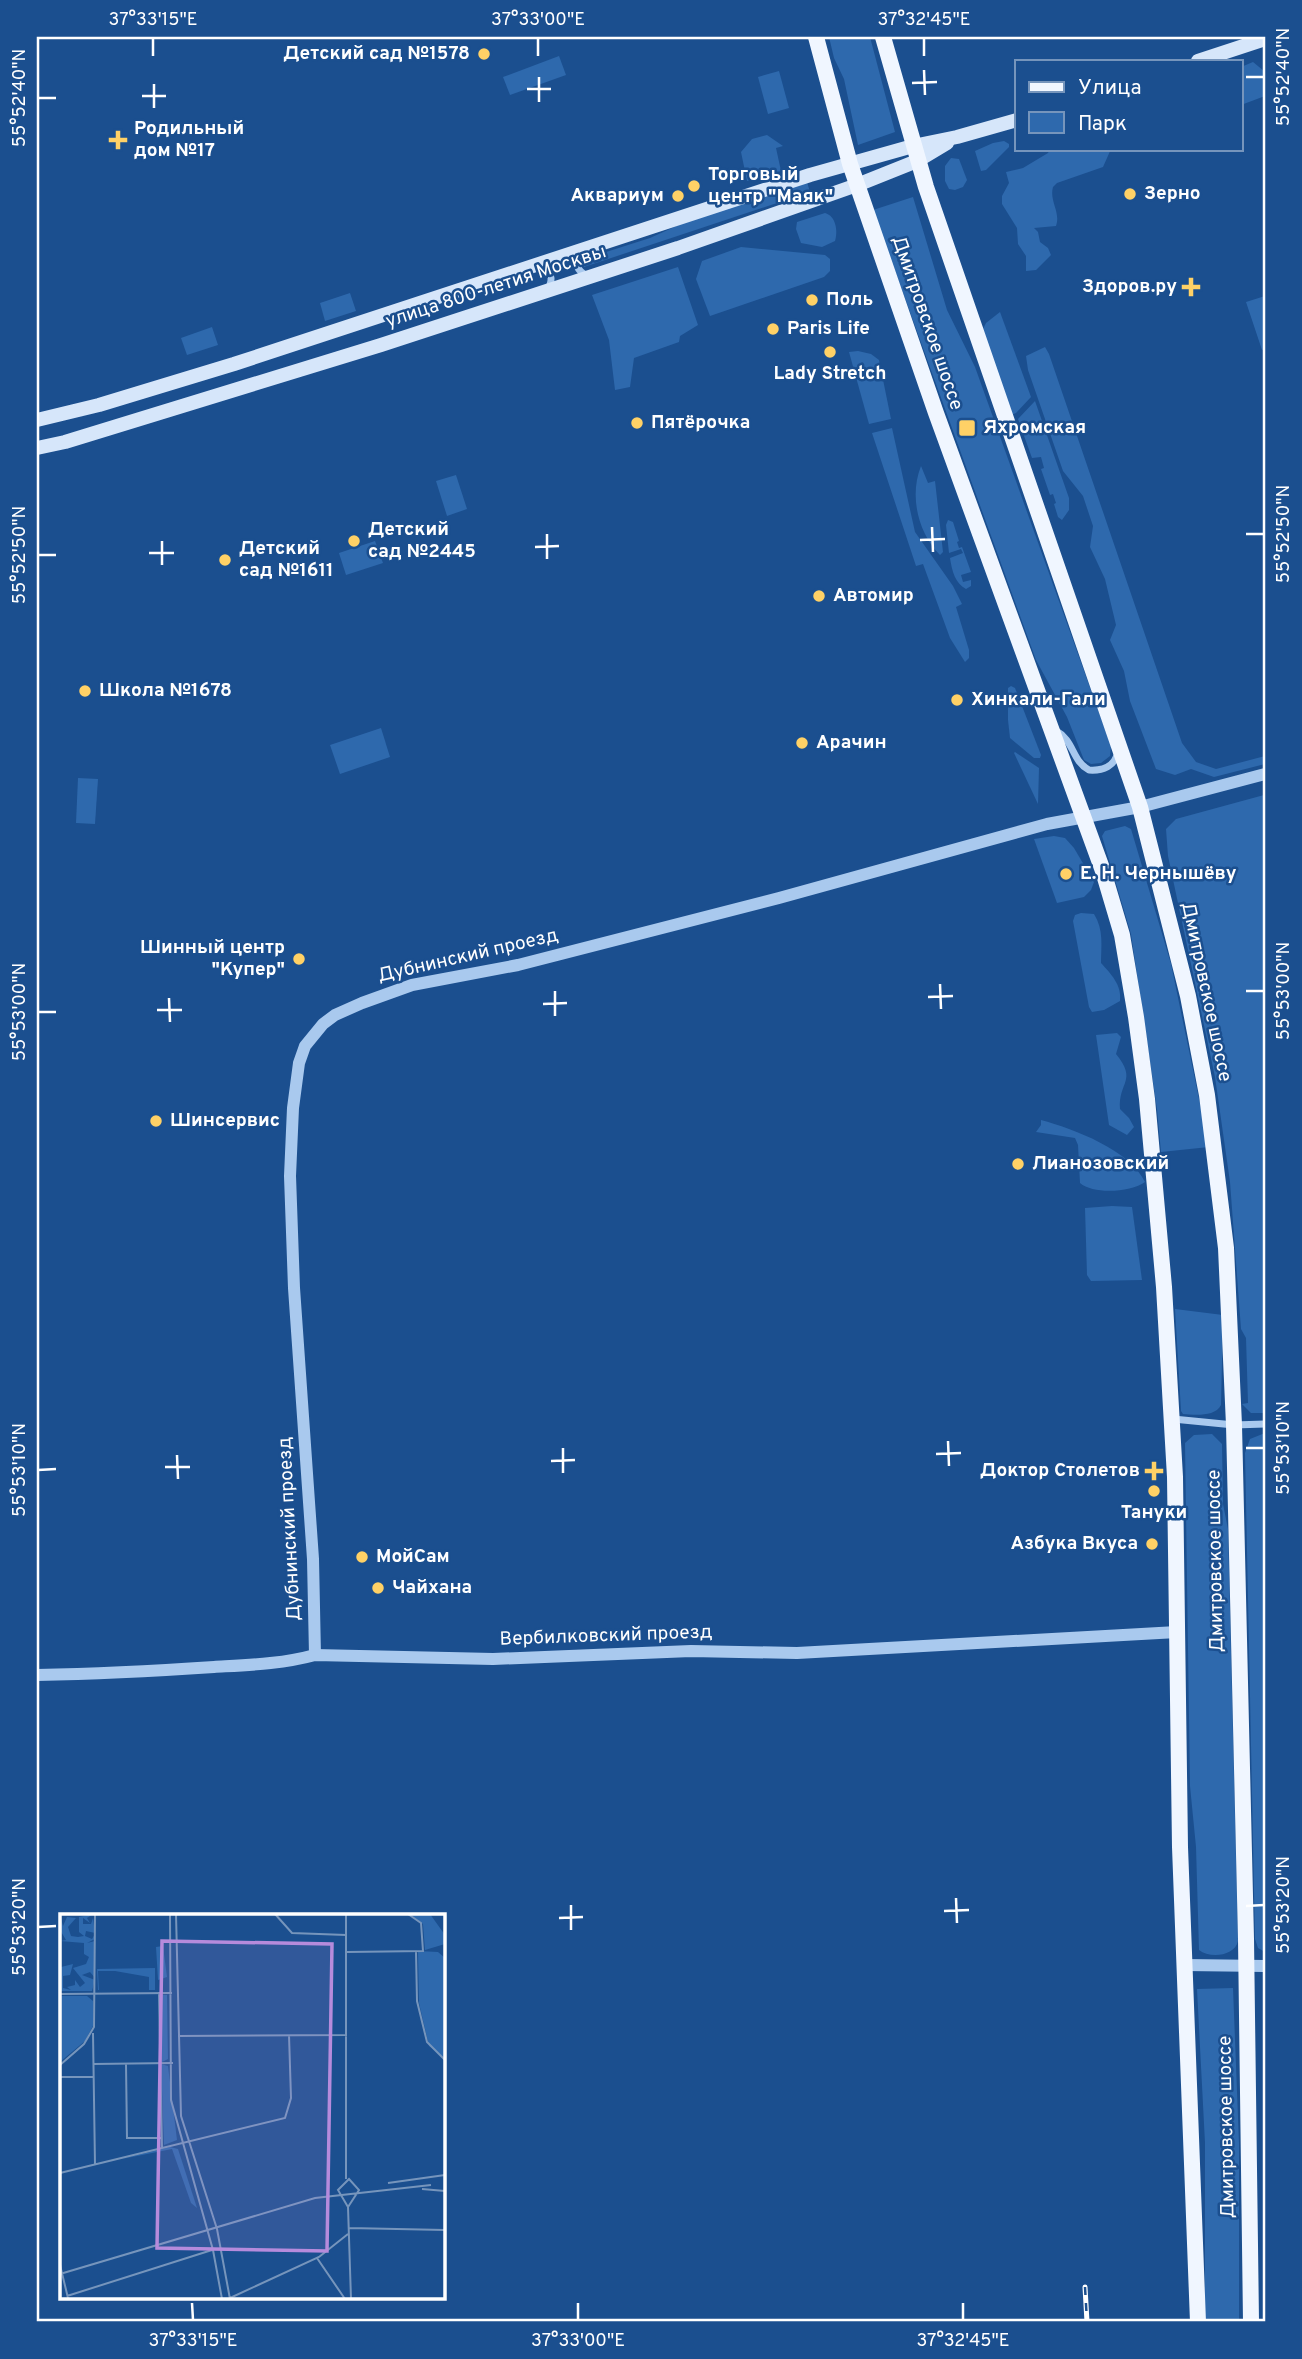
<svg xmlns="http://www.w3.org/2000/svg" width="1302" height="2359" viewBox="0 0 1302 2359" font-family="Overpass,sans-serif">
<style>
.green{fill:#2e69ad}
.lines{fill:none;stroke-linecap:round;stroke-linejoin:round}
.minor{stroke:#a9c9ee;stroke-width:7}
.tertiary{stroke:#a9c9ee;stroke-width:12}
.secondary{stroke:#d6e6fa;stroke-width:14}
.primary{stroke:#f0f6ff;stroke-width:16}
.rail-casing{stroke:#fff;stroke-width:5}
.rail{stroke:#1b4f8f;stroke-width:2.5;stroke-dasharray:8;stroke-linecap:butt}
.ticks{fill:none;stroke:#fff;stroke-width:2.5}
.poi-dot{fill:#ffd166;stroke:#1b4f8f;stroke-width:2.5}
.labels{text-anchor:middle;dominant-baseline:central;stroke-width:5;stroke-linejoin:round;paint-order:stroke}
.poi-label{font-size:19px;font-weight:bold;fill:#fff;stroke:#1b4f8f;text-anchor:start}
.street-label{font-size:19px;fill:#fff;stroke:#1b4f8f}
.inset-road{fill:none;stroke:#7695bc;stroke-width:2}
.view{fill:#b68bdc;fill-opacity:0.15;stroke:#b68bdc;stroke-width:3.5}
.inset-edge{fill:none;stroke:#fff;stroke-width:3.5}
.neatline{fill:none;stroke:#fff;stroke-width:2.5}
.ticks-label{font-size:18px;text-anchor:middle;fill:#fff}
</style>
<rect width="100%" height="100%" fill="#1b4f8f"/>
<g class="green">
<polygon points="829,37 870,37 895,132 858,145 844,79 834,58"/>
<polygon points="559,56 566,75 510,95 503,77"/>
<polygon points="1253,62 1264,71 1265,96 1241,105 1241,67"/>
<polygon points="779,71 789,108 768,114 758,77"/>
<polygon points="767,135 783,146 776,148 781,171 747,181 741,152 752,139"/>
<polygon points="1004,141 1009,144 1009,147 986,170 981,171 975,151 993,143"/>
<path d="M 1050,149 L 1111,149 L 1103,167 L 1057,183 L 1053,187 C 1049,201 1061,212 1056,226 L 1034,228 L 1038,232 L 1040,242 L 1048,248 L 1051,255 L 1036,270 L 1026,271 L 1026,256 L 1018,244 L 1017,228 L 1002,204 L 1002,196 L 1009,183 L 1006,172 L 1023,168 L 1048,153 Z"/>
<polygon points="951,158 959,159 967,180 963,187 955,190 949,189 945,181 945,166"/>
<polygon points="807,182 810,192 584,267 581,260 650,238 683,223"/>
<polygon points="913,197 947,310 975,367 1111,746 1110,756 1101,763 1091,764 1084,760 1067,717 1036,660 873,210"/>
<path d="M 825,213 C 836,216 838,231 835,241 L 822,247 L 801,243 L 796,229 L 797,222 Z"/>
<polygon points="741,247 825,255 830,259 830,271 824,277 710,316 696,279 702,261"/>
<polygon points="678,267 698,325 680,336 679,342 634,358 630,387 615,390 609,340 592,295"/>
<polygon points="350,293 356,311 325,321 320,303"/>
<polygon points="1265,296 1265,349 1262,350 1246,302"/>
<polygon points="1000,312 1031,397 1016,413 1009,416 983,329 986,323"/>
<polygon points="212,327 218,345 187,355 181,338"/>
<polygon points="1045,347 1049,354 1182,743 1196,762 1216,769 1265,756 1265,764 1214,777 1191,769 1175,775 1156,769 1130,701 1124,671 1110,640 1116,625 1105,579 1090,547 1093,526 1083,496 1063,471 1028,370 1026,356"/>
<polygon points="858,351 871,354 879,360 891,419 869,424 849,352"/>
<polygon points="1035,401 1069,498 1069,510 1062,520 1058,517 1054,504 1056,503 1053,494 1050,495 1041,469 1044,468 1041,457 1032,458 1023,433 1027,430 1024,423 1020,424 1018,419"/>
<polygon points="892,428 915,532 953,586 962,604 956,607 969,650 969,658 965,662 950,638 923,564 916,566 872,433"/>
<path d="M 921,466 L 928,483 L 935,481 L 943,552 L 940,555 C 918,533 909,496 921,466 Z"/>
<polygon points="456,475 467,509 447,516 436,481"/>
<path d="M 948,520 L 953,522 L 959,541 L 957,542 L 959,548 L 962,547 L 971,572 L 961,575 L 963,582 L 971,580 L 971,586 L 966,589 C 955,583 952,571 950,558 L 963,553 L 961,549 L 949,553 L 946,525 Z"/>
<polygon points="375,541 383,563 346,575 339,553"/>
<polygon points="1011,686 1015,688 1041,755 1040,758 1034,758 1010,738 1008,720 1008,688"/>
<polygon points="381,728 390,757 340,774 330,745"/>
<polygon points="1015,752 1039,768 1038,804 1014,753"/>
<polygon points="78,778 98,779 95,824 76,823"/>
<polygon points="1264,795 1265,1413 1251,1413 1242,1404 1248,1403 1246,1338 1241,1329 1230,1182 1215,1077 1168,856 1166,829 1176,819"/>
<polygon points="1125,826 1131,829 1171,964 1209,1147 1161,1152 1157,1109 1131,934 1102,836 1105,831"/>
<polygon points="1054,836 1065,838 1074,848 1094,882 1091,890 1084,897 1057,903 1034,839"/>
<path d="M 1081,913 L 1094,914 C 1104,930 1101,946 1101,963 C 1111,974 1122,985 1120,1001 L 1104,1010 L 1092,1012 L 1089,1007 L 1073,921 L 1075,915 Z"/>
<path d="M 1117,1033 L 1121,1037 L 1116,1054 C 1138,1081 1118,1082 1120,1109 L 1129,1118 L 1134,1127 L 1127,1135 L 1109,1125 L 1096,1035 Z"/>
<path d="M 1041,1120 C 1074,1129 1130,1150 1145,1182 C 1131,1192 1094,1195 1080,1183 L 1078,1145 L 1075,1138 L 1036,1132 L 1041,1125 Z"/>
<polygon points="1112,1206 1132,1207 1142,1280 1091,1281 1087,1275 1085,1208"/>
<path d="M 1175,1309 L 1223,1315 L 1221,1405 C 1215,1417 1195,1415 1183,1414 L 1181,1411 Z"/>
<polygon points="1265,1433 1265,1952 1258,1948 1255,1939 1245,1453 1250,1439"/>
<path d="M 1212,1434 L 1222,1444 L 1223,1504 L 1228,1529 L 1238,1941 C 1235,1956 1210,1959 1199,1950 L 1196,1847 L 1190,1786 L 1185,1443 L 1194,1435 Z"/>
<polygon points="1233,1988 1239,2143 1239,2322 1205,2322 1205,2143 1197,1989"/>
</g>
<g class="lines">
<g class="minor">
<path d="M 580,252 C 573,262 577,272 588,276"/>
<path d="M 539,266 C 551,269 554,279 548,289"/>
<path d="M 1055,730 C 1075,741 1071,760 1089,770 C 1103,771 1115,766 1118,752"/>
<polyline points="1173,1419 1234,1425 1265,1424"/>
</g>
<g class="tertiary">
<polyline points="315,1655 313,1559 294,1288 290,1176 293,1108 299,1063 305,1046 323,1024 335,1015 362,1003 412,985 518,965 779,898 1047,824 1140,807 1265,774"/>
<path d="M 37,1675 C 96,1674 155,1671 214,1667 C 248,1665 282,1664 315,1655 L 493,1659 L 691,1651 L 797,1653 L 1177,1632"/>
<polyline points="1185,1965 1265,1966"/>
</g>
<g class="secondary">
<polyline points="1198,61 1265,39"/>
<polyline points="37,420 99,405 234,364 810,175 913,146 957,137 1017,120"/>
<polyline points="37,448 65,442 381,345 678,248 857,185 917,161 947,143"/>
</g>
<g class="primary">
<polyline points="816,37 850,164 936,413 1103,871 1122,935 1136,1017 1147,1099 1164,1287 1175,1477 1180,1847 1198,2322"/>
<polyline points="883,37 926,187 1140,807 1188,996 1207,1095 1226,1248 1234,1425 1246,1939 1251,2322"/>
</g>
<g class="rail-casing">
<polyline id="rail" points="1085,2287 1087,2322"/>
</g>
<use href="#rail" class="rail"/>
</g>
<path class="ticks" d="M 153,38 L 153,56M 538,38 L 538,56M 924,38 L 924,56M 924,70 L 925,95M 539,77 L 539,102M 1246,77 L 1264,77M 912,83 L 937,82M 154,84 L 154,108M 527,89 L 551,89M 142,96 L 166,96M 38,98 L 56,98M 932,527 L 933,552M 547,534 L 547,559M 1246,534 L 1264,534M 920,540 L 945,539M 162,541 L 162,565M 535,547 L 559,546M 149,553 L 174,553M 38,555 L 56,555M 940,984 L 941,1009M 555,991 L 555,1016M 1246,991 L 1264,991M 928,997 L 953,996M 169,998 L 170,1022M 543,1004 L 567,1003M 157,1010 L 182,1010M 38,1012 L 56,1012M 948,1441 L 949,1466M 563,1448 L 563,1473M 1246,1448 L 1264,1448M 936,1454 L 961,1453M 177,1455 L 178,1479M 551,1461 L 575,1460M 165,1467 L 190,1467M 38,1470 L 56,1469M 956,1898 L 957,1923M 571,1905 L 571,1930M 1246,1906 L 1264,1905M 944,1911 L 969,1910M 559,1918 L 583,1917M 38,1927 L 56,1926M 192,2303 L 193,2320M 578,2303 L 578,2320M 963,2303 L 963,2320"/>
<g class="poi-dot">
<circle cx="484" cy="54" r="7"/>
<path d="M114.5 129.5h7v7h7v7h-7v7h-7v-7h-7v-7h7z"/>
<circle cx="694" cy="186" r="7"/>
<circle cx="1130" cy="194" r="7"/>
<circle cx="678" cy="196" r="7"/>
<path d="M1187.5 276.5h7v7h7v7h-7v7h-7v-7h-7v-7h7z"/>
<circle cx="812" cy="300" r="7"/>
<circle cx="773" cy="329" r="7"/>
<circle cx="830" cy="352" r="7"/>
<circle cx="637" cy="423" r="7"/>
<rect x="958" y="419" width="18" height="18" rx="3.5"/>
<circle cx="354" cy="541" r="7"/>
<circle cx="225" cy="560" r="7"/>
<circle cx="819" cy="596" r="7"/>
<circle cx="85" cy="691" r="7"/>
<circle cx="957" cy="700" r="7"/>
<circle cx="802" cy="743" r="7"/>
<circle cx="1066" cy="874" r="7"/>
<circle cx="299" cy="959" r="7"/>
<circle cx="156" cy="1121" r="7"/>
<circle cx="1018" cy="1164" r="7"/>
<path d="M1150.5 1460.5h7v7h7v7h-7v7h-7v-7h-7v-7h7z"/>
<circle cx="1154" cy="1491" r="7"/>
<circle cx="1152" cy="1544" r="7"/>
<circle cx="362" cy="1557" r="7"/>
<circle cx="378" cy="1588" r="7"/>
</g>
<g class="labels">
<g class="poi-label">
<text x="470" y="54" text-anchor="end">Детский сад №1578</text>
<text x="134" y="129">Родильный<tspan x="134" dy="22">дом №17</tspan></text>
<text x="708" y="175">Торговый<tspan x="708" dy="22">центр "Маяк"</tspan></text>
<text x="1144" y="194">Зерно</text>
<text x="664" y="196" text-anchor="end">Аквариум</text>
<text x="1177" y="287" text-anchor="end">Здоров.ру</text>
<text x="826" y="300">Поль</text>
<text x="787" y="329">Paris Life</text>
<text x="830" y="374" text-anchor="middle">Lady Stretch</text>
<text x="651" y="423">Пятёрочка</text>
<text x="983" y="428">Яхромская</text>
<text x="368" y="530">Детский<tspan x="368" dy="22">сад №2445</tspan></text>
<text x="239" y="549">Детский<tspan x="239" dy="22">сад №1611</tspan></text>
<text x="833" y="596">Автомир</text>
<text x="99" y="691">Школа №1678</text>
<text x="971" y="700">Хинкали-Гали</text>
<text x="816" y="743">Арачин</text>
<text x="1080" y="874">Е. Н. Чернышёву</text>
<text x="285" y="948" text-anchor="end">Шинный центр<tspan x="285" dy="22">"Купер"</tspan></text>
<text x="170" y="1121">Шинсервис</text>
<text x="1032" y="1164">Лианозовский</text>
<text x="1140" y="1471" text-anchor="end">Доктор Столетов</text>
<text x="1154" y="1513" text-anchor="middle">Тануки</text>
<text x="1138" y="1544" text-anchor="end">Азбука Вкуса</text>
<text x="376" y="1557">МойСам</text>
<text x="392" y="1588">Чайхана</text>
</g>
<g class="street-label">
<text transform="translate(496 287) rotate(-18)">улица 800-летия Москвы</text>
<text transform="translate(927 323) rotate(71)">Дмитровское шоссе</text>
<text transform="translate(468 956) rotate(-13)">Дубнинский проезд</text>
<text transform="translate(1206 992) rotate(78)">Дмитровское шоссе</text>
<text transform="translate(290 1529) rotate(-93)">Дубнинский проезд</text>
<text transform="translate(1216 1561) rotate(-91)">Дмитровское шоссе</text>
<text transform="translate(606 1636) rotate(-2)">Вербилковский проезд</text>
<text transform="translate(1227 2127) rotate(-91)">Дмитровское шоссе</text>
</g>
</g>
<g transform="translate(60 1914)">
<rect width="385" height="385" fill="#1b4f8f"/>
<path d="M 0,0 L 3,12 L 7,3 L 16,4 L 8,13 L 11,22 L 18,23 L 24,22 L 19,18 L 19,3 L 33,0 L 27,4 L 30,9 L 23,4 L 23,10 L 31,10 L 33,4 L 35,19 L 26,17 L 25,22 L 32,25 L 35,20 L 35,25 L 27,29 L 35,27 L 35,64 L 30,58 L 22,61 L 35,66 L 32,77 L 0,77 L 1,53 L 13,50 L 10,61 L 3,62 L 3,74 L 11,76 L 7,73 L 15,71 L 15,66 L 20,73 L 25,69 L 13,54 L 26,50 L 29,43 L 24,40 L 24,29 L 0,27 L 6,26 L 0,16 ZM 349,0 L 370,0 L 385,21 L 385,30 L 365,36 L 363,10 ZM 103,32 L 107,63 L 98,66 L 96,33 ZM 358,37 L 378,38 L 385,44 L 385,144 L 369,132 L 359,89 ZM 95,54 L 95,76 L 89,76 L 89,63 L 55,57 L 38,57 L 39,76 L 87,76 L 38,76 L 37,55 ZM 100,81 L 107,81 L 108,145 L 102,148 ZM 0,82 L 27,82 L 33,87 L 33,112 L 25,127 L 0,148 ZM 101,150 L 108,152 L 117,226 L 104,231 ZM 110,233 L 118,235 L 137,294 L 131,289 L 112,235 L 62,245 Z" fill="#2e69ad"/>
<path class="inset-road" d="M 110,0 L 111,186 L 153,336 L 162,385M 116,0 L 121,202 L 157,315 L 170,385M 215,0 L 232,19 L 286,21M 287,38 L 363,37 L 361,9 L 348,0M 356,38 L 357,87 L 367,128 L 385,146M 99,78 L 102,234M 0,80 L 112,79M 33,119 L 35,251M 118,122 L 287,121M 33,150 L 113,149M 66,150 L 67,224 L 102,224M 0,151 L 24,130 L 34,113 L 35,0M 0,163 L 34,163M 0,259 L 225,204 L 231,184 L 229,121M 286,265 L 286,0M 328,269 L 385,261M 362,275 L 385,277M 288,293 L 299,276 L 289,265 L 278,276 L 288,293 L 291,385M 289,314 L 385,316M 257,344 L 285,385M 0,351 L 8,384M 0,360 L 255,284 L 371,271M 7,382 L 152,336M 170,384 L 259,343 L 288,320"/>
<path class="view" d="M 102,27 L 272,30 L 267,337 L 97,334 Z"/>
<rect width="385" height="385" class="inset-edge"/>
</g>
<rect width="1302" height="2359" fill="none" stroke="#1b4f8f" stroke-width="77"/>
<rect x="1015" y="60" width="228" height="91" fill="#1b4f8f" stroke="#7695bc" stroke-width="2"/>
<rect x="1029" y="82" width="35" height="10" fill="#f0f6ff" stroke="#7695bc" stroke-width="2"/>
<text x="1078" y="94" font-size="21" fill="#ffffff">Улица</text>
<rect x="1029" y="112" width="35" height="21" fill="#2e69ad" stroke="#7695bc" stroke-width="2"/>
<text x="1078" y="130" font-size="21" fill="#ffffff">Парк</text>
<rect x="38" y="38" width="1226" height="2282" class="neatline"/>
<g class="ticks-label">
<text x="153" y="25">37°33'15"E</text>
<text x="538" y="25">37°33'00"E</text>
<text x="924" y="25">37°32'45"E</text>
<text transform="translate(1283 77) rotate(-90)" y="6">55°52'40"N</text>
<text transform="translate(19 98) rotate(-90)" y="6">55°52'40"N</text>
<text transform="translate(1283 534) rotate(-90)" y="6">55°52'50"N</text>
<text transform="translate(19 555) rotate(-90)" y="6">55°52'50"N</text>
<text transform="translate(1283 991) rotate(-90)" y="6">55°53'00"N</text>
<text transform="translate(19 1012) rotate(-90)" y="6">55°53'00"N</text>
<text transform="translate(1283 1448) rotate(-90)" y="6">55°53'10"N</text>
<text transform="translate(19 1470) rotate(-90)" y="6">55°53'10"N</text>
<text transform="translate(1283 1905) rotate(-90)" y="6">55°53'20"N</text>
<text transform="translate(19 1927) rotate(-90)" y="6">55°53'20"N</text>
<text x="193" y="2346">37°33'15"E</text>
<text x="578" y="2346">37°33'00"E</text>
<text x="963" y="2346">37°32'45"E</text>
</g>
</svg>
